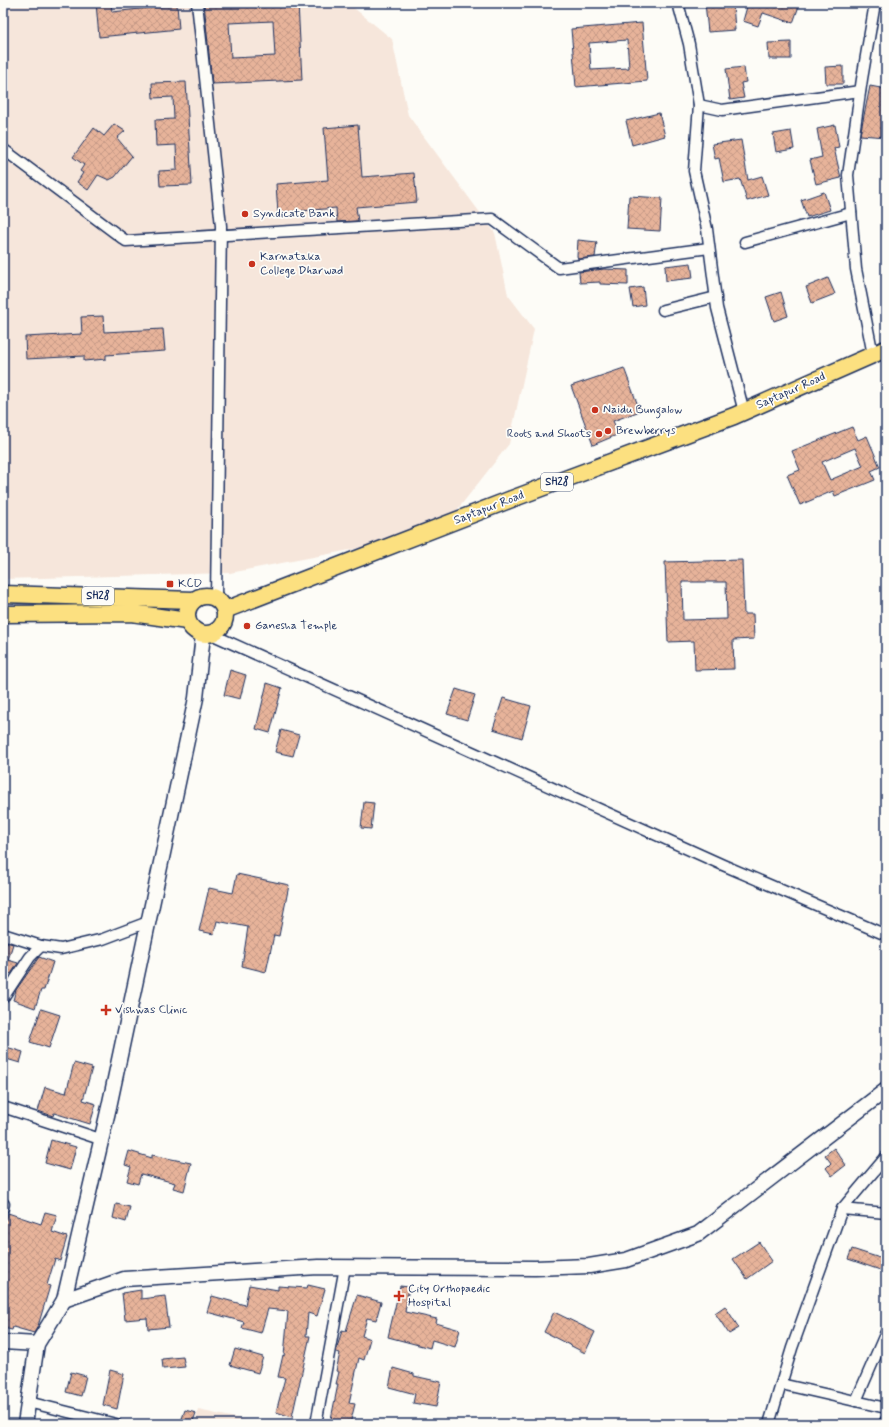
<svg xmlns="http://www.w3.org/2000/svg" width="889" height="1427" viewBox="0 0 889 1427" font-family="Mynerve,sans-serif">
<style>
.built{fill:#f6e6db}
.building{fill:url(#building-cross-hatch);stroke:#1b2f5e;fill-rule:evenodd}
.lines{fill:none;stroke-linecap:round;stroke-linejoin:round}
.street-casing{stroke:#1b2f5e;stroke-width:13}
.secondary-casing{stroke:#1b2f5e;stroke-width:17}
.primary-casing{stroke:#1b2f5e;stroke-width:19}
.street{stroke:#fdfcf7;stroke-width:10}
.secondary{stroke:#fdfcf7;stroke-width:14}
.primary{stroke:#fce080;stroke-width:16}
.poi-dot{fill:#c8321e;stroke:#fdfcf7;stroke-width:1.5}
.labels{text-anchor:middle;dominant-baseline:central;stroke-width:3.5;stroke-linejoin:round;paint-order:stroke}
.shield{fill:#fdfcf7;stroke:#5f6c8c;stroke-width:1}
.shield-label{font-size:11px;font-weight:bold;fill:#1b2f5e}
.poi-label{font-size:12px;fill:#1b2f5e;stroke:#fdfcf7;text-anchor:start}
.street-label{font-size:12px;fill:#1b2f5e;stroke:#fdfcf7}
</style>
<defs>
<pattern id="building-cross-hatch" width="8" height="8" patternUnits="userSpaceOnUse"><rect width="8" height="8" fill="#e7b39a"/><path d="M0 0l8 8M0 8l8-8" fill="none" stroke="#c69a87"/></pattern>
</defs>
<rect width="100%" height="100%" fill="#fdfcf7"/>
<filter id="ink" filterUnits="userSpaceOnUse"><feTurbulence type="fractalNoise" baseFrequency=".025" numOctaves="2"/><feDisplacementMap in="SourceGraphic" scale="8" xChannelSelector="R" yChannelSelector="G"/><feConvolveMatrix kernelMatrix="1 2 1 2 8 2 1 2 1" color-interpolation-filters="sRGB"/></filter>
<g filter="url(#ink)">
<g class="built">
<polygon points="3,3 354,3 349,4 392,39 408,115 495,233 508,295 534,329 509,444 439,533 230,573 3,579"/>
<polygon points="198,1410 264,1424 195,1424"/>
</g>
<g class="building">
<polygon points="96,3 111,3 112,12 177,5 179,29 99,37"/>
<path d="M 204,3 L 298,3 L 302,80 L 212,84 ZM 273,21 L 275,56 L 231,58 L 229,23 Z"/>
<polygon points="705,3 733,3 735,30 708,32"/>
<polygon points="748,3 790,3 799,6 793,23 763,13 758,26 743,21"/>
<path d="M 642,23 L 647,81 L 576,87 L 571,29 ZM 627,40 L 629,68 L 591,70 L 589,43 Z"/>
<polygon points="791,42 791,59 769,59 768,43"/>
<polygon points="843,66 843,84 826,84 825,67"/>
<polygon points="744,67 746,82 741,83 744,98 730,100 726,69"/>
<polygon points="186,82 192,185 160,186 159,171 177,170 176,145 156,146 155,120 174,119 173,97 153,98 152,83"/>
<polygon points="870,86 886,89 886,137 860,135"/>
<polygon points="659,113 665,136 632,145 626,121"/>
<polygon points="114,124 125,131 117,138 132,156 115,177 109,180 98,175 88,190 77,182 83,173 80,171 84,165 73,157 94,128 104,136"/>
<polygon points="358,125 362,177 414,173 417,202 356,207 358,221 337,222 336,208 278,213 276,184 328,180 324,128"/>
<polygon points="835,125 839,147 834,148 841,178 816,184 810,160 822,157 817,129"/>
<polygon points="791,131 794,149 776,152 773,134"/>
<polygon points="741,140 748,180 762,176 768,195 747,201 740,179 724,182 719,158 715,159 712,144"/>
<polygon points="824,192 830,210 807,217 801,200"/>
<polygon points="629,196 662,198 660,231 627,229"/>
<polygon points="578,240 597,242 595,257 578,259 577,256"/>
<polygon points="691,263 693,278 666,281 665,266"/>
<polygon points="604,269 628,270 628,285 600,284 600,282 580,283 579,272"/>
<polygon points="828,278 835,294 812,303 806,287"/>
<polygon points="643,287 645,305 633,307 630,289"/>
<polygon points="781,292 788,316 774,321 766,297"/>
<polygon points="103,316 104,332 163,329 165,351 106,355 106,359 84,361 84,356 26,359 25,337 82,334 81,317"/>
<polygon points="624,368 640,411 613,421 619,434 593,445 571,386"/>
<path d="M 852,427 L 858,440 L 867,436 L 880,467 L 871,471 L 875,480 L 835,496 L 833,491 L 800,505 L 787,475 L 800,470 L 792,451 ZM 855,448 L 863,466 L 830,480 L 822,462 Z"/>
<path d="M 742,560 L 744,614 L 753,614 L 754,639 L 733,640 L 734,669 L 695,670 L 694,641 L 668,642 L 665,562 ZM 682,582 L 726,582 L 727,619 L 683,620 Z"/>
<polygon points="230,670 246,675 240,699 224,695"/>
<polygon points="267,683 282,688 270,733 256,729"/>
<polygon points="456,689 475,695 467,720 447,714"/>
<polygon points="503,698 531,706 522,738 493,729"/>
<polygon points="281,730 299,735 293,756 275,752"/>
<polygon points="364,802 374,803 371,829 361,828"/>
<polygon points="237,874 289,885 279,936 274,935 266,972 242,966 248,927 217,921 214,934 199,931 209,888 233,893"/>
<polygon points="3,941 13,944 8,960 18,963 11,974 3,971"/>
<polygon points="39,957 53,962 44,990 41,990 35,1008 13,1000 16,990"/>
<polygon points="41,1009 60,1015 49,1048 30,1042"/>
<polygon points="3,1046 23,1052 20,1063 3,1058"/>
<polygon points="74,1063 92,1068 83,1100 96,1104 90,1124 54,1113 53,1116 38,1111 45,1087 66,1093"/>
<polygon points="51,1140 76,1147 70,1170 45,1163"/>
<polygon points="834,1148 846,1165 832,1176 826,1168 831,1163 825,1155"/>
<polygon points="129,1151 152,1158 152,1155 191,1163 184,1191 173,1188 175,1183 141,1174 138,1184 127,1181 131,1167 125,1165"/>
<polygon points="116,1204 130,1207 126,1222 113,1218"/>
<polygon points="45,1212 57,1215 52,1232 67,1237 60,1261 55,1259 47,1285 50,1286 38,1326 34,1333 13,1327 12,1330 3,1328 3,1230 8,1213 41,1224"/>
<polygon points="759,1242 772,1261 747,1279 733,1259"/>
<polygon points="852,1249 886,1260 886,1272 848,1259"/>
<polygon points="249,1285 278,1290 278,1286 307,1288 308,1285 325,1289 317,1316 308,1313 306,1336 310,1336 292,1417 276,1412 285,1378 278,1377 283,1355 284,1356 288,1311 268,1309 261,1333 242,1328 244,1322 207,1312 212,1296 245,1305"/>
<polygon points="400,1286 409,1287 405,1312 437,1319 436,1323 460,1330 455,1347 432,1340 430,1348 388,1337"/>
<polygon points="141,1290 141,1299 165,1296 169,1327 148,1329 147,1318 125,1320 122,1293"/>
<polygon points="357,1295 381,1302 376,1320 367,1318 362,1336 370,1339 364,1360 359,1358 349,1403 355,1404 350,1424 330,1424 338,1384 336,1384 339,1372 336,1371 340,1353 336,1352 337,1348 342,1330 346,1331"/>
<polygon points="725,1306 739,1328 729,1334 715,1313"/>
<polygon points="554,1312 595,1332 585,1353 544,1332"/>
<polygon points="235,1349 263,1357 258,1373 230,1365"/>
<polygon points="183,1357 185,1367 163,1369 162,1359"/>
<polygon points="393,1368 414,1374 414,1376 441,1382 436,1407 413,1403 415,1394 389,1387"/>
<polygon points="110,1370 124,1374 117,1409 103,1405"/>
<polygon points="71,1372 86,1376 81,1396 66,1392"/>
<polygon points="185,1410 196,1413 192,1424 180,1424"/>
</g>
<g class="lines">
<g class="street-casing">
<g id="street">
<polyline points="197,3 221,226 216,598"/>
<polyline points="678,3 689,44 699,105 694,171 707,229 717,308 744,412"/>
<polyline points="699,105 722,110 860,91"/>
<polyline points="3,149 126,241 492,219 559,268 709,248"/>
<polyline points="745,242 851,213"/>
<polyline points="663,310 716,297"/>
<polyline points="873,355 856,269 848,175 862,79 875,3"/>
<polyline points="211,634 723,865 886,935"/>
<polyline points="3,934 41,946 61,949 103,939 148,922"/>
<polyline points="3,998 30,957 41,946"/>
<polyline points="3,1107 100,1139"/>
<polyline points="3,1208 4,1204"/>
<polyline points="842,1209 886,1213"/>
<polyline points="781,1384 886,1408"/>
<polyline points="856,1401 886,1332"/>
<polyline points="28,1402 116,1424"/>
<polyline points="316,1424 345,1267"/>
<polyline points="769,1424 792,1348 842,1209 886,1157"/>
<polyline points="884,1424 886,1420"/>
</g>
</g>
<g class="secondary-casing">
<g id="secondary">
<polyline points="64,1300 124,1279 318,1267 535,1268 589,1266 626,1260 698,1234 886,1090"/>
<polyline points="3,1342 37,1344"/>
<polyline points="25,1424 37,1344 64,1300 109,1107 196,698 203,635"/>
</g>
</g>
<g class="primary-casing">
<g id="primary">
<polyline points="3,594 194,600"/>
<circle cx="206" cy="615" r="19"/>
<polyline points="225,610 509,500 734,416 886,349"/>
<polyline points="3,614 132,613 187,621"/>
</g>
</g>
<use href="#street" class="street"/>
<use href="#secondary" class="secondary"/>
<use href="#primary" class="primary"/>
</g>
</g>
<g class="poi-dot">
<circle cx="245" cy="214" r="4"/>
<circle cx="252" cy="264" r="4"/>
<circle cx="595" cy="410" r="4"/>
<circle cx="608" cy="431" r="4"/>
<circle cx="599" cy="434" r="4"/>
<rect x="166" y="580" width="8" height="8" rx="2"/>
<circle cx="247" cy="626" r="4"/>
<path d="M104 1004h4v4h4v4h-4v4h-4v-4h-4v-4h4z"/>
<path d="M397 1290h4v4h4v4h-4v4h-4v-4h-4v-4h4z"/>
</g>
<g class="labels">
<g class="shield">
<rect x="541" y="473" width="32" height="18" rx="3"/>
<rect x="82" y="587" width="32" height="18" rx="3"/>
</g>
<g class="shield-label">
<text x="557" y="482">SH28</text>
<text x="98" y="596">SH28</text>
</g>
<g class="poi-label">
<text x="253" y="214">Syndicate Bank</text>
<text x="260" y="257">Karnataka<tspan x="260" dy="14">College Dharwad</tspan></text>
<text x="603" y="410">Naidu Bungalow</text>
<text x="616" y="431">Brewberrys</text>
<text x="591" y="434" text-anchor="end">Roots and Shoots</text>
<text x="178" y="584">KCD</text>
<text x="255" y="626">Ganesha Temple</text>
<text x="115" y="1010">Vishwas Clinic</text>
<text x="408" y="1289">City Orthopaedic<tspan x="408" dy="14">Hospital</tspan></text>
</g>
<g class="street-label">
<text transform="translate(791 391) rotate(-24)">Saptapur Road</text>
<text transform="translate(489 508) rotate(-21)">Saptapur Road</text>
</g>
</g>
<rect width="889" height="1427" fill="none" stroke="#fdfcf7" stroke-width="16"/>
<rect x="8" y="8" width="873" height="1411" fill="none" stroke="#1b2f5e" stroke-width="1.5" filter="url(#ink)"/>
</svg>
